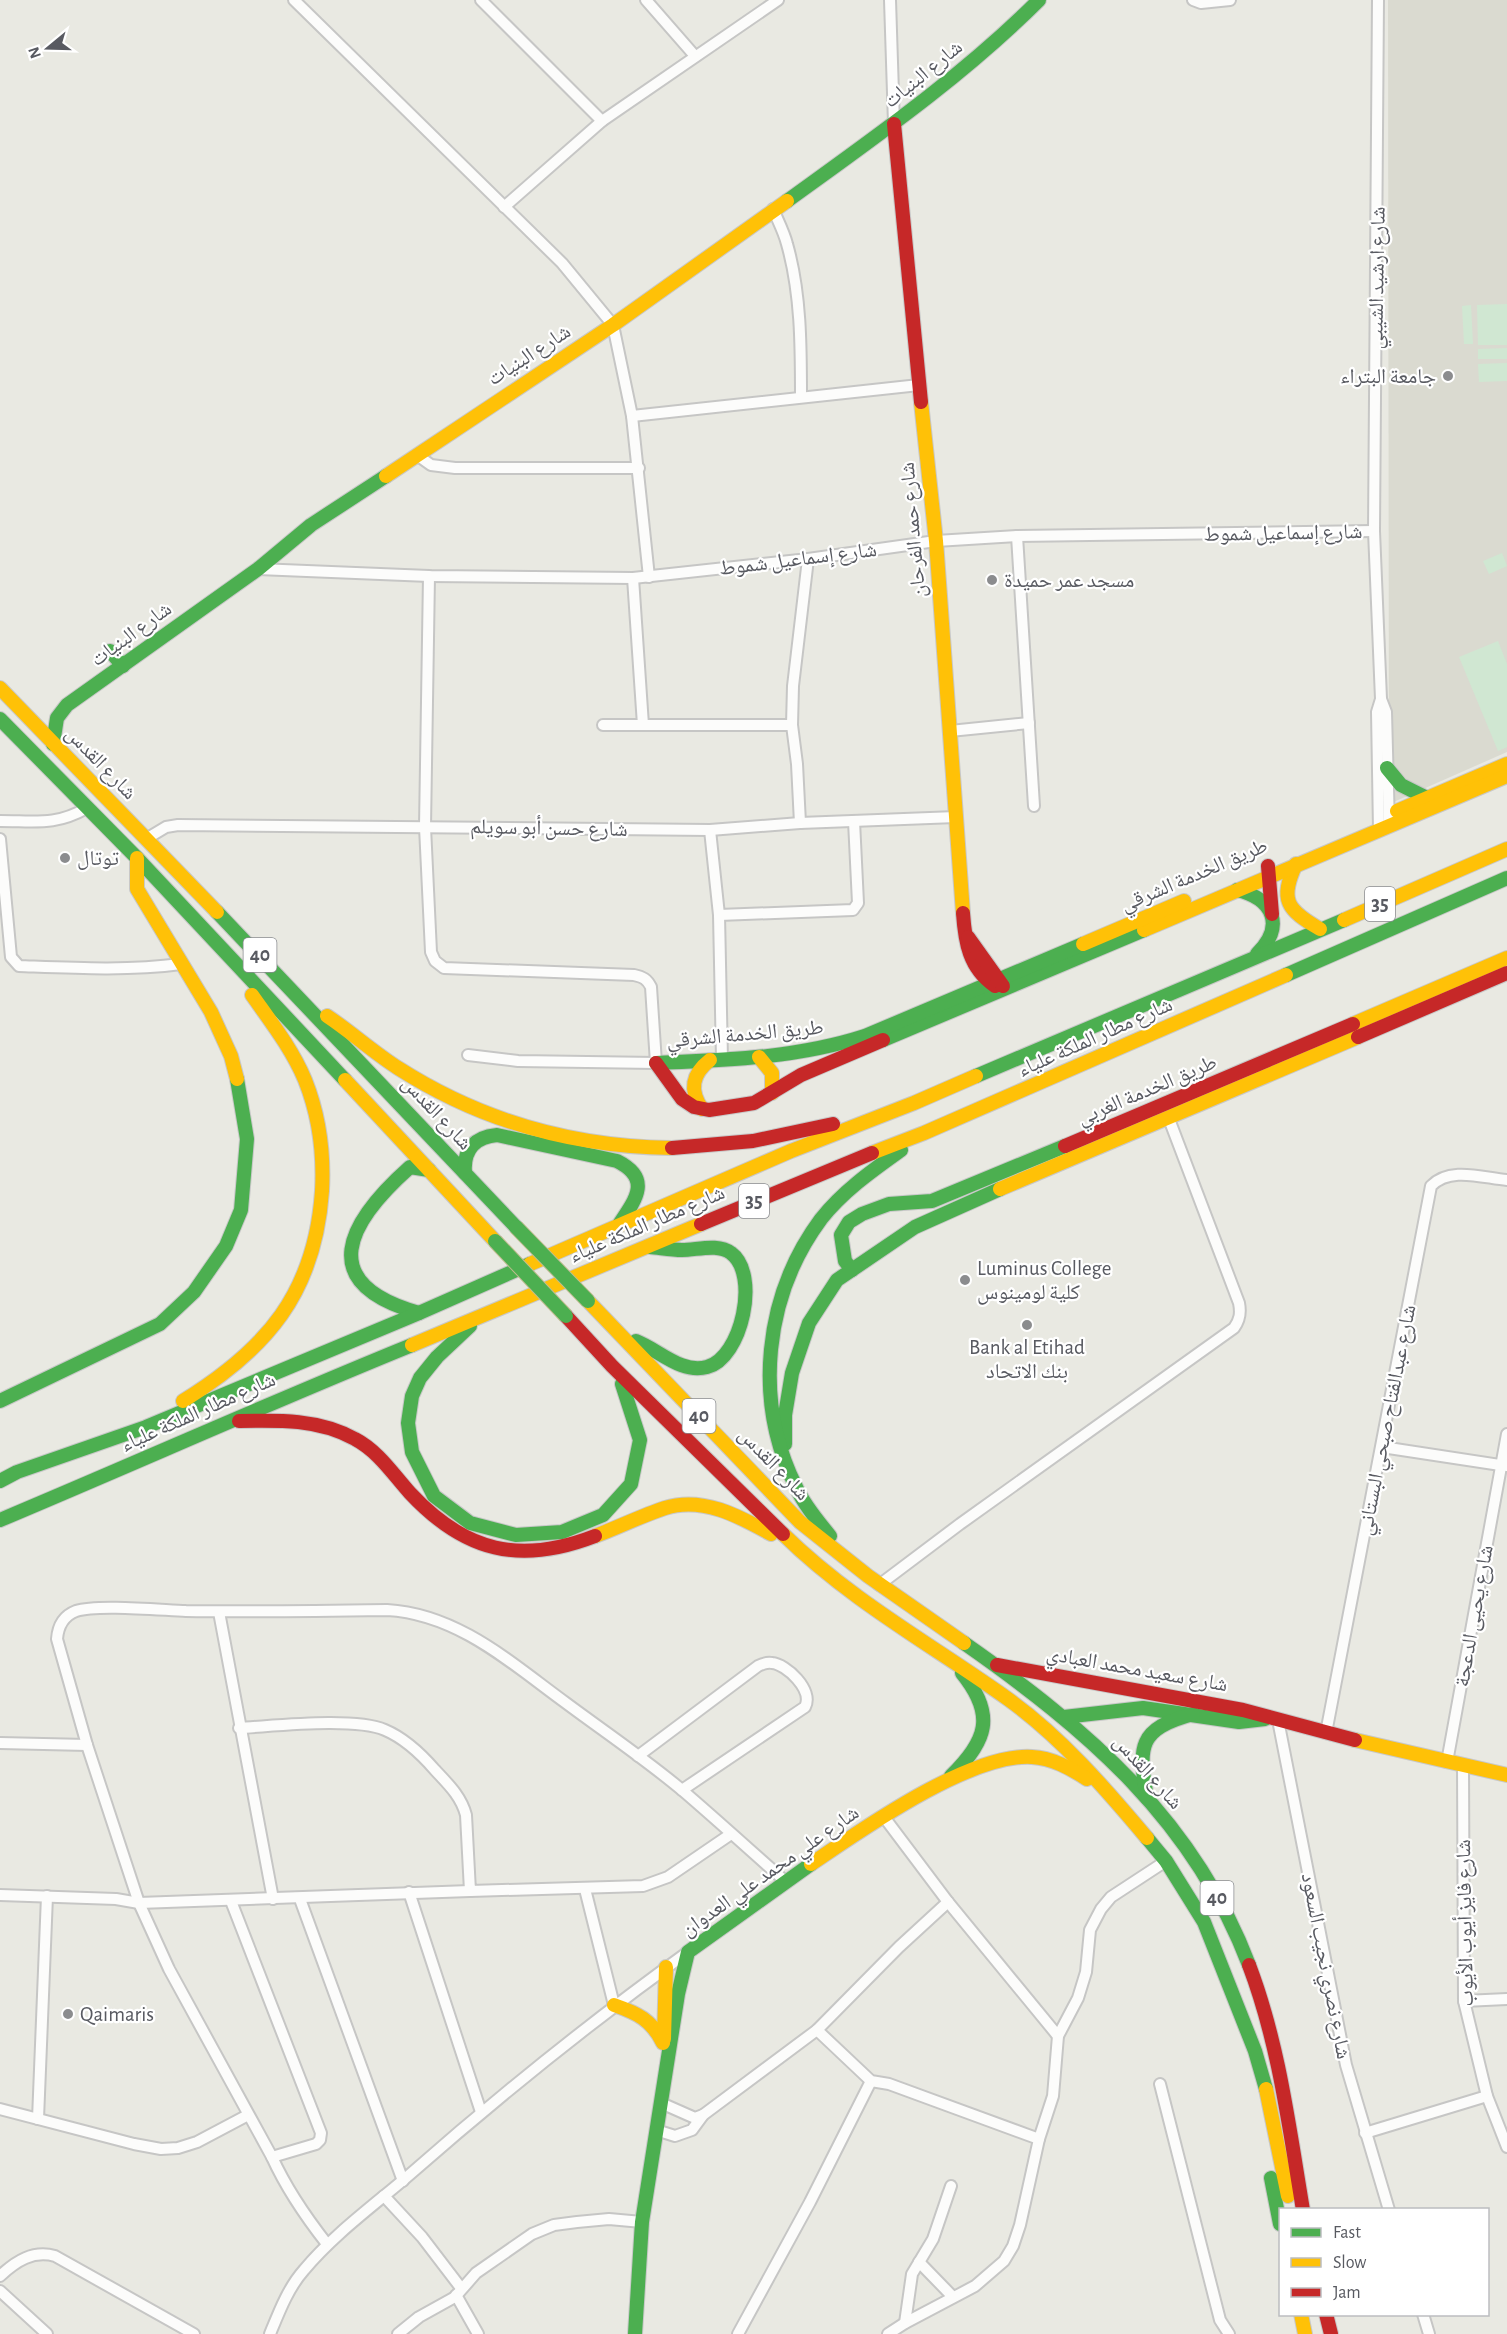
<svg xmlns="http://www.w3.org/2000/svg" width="1507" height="2334" viewBox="0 0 1507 2334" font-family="'Alegreya Sans','Noto Naskh Arabic',sans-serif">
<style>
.education{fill:#dadad0}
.green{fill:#d0e7d2}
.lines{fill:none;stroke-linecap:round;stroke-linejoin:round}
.street-casing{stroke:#c6c6c5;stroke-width:14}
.fast-casing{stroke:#c8c8c8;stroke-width:16}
.slow-casing{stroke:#c8c8c8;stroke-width:16}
.jam-casing{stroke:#c8c8c8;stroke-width:16}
.street{stroke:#fcfcfb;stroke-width:10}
.fast{stroke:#4caf50;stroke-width:14}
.slow{stroke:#ffc107;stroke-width:14}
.jam{stroke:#c62828;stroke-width:14}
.fast-bridge-casing{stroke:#c0bc90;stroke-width:16;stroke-linecap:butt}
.fast-bridge{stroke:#4caf50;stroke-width:14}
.poi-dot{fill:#8b8c8e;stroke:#fff;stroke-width:2}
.labels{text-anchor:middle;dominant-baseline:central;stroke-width:4.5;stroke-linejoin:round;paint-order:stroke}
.shield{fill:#fff;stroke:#8a8c90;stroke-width:1.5}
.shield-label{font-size:20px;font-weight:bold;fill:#585a61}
.street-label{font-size:21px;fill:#585a61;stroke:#fff}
.poi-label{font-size:21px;fill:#585a61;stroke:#fff;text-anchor:start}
</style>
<rect width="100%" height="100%" fill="#e9e9e2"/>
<polygon class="education" points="1388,0 1507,0 1507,752 1389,804"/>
<g class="green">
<polygon points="1507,304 1507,345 1478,345 1477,305"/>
<polygon points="1471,305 1473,344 1464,344 1462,306"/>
<polygon points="1507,348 1507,359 1478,359 1478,349"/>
<polygon points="1507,363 1507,381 1479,382 1478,364"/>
<polygon points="1502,553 1507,566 1489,574 1483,561"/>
<polygon points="1498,641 1507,664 1507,747 1498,751 1459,657"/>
</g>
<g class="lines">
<g class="street-casing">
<g id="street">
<polyline points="294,0 562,263 613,325 632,416 649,577"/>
<polyline points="481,0 602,121"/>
<polyline points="646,0 695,56"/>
<polyline points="890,0 894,124"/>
<polyline points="1193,0 1201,3 1230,0"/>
<polyline points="1378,0 1374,531 1381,699 1386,712 1389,826"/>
<polyline points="504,207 602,121 778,0"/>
<path d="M 773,209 C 778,221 784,232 787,244 C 801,293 801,346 801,397"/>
<polyline points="632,416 919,385"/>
<polyline points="417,455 431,465 455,468 639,468"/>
<polyline points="1017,536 1034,806"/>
<polyline points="258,569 429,576 633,578 808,559 936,541 1017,536 1374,531"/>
<path d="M 429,576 L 425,827 L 431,952 L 435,961 L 444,968 L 634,975 C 643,977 647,979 651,987 L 656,1063 L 518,1061 L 468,1055"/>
<polyline points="633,578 643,725"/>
<polyline points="603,725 792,725 797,764 800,823"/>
<polyline points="792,725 793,686 808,559"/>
<polyline points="950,731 1029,723"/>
<path d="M 0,821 C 36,821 55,826 87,808"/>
<polyline points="710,830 719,915 722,1059"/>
<polyline points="1379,830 1377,712 1381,699"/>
<path d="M 0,839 L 11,957 L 19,966 C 73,968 127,971 181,964"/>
<polyline points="146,839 166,827 178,825 710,830 800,823 956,817"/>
<polyline points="719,915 853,910 858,903 854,821"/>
<polyline points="1382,1447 1507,1466"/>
<path d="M 879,1585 L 960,1524 L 1234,1328 C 1240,1320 1241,1313 1239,1303 L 1169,1119"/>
<polyline points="219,1612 273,1899"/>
<polyline points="1278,1720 1346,2065 1389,2210"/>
<path d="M 239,1728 C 276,1726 354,1717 385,1730 C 404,1738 422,1755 435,1770 C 448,1784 461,1796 466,1815 L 470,1891 L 643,1886 L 668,1877 L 731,1834"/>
<path d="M 1326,1733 L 1431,1186 C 1450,1166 1483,1178 1507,1180"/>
<polyline points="0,1743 87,1745"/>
<path d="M 638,1756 L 758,1666 C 762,1664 767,1662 772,1663 C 786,1664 814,1690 805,1707 L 682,1790"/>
<polyline points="1447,1762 1507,1434"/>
<polyline points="1463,1765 1464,2001 1487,2096 1507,2147"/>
<polyline points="884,1817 948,1902 1058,2036"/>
<polyline points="585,1889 614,2005"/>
<polyline points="409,1892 481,2112"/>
<polyline points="0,1895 116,1899 139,1903 470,1891"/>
<polyline points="300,1899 403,2181"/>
<polyline points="231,1901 321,2133 320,2140 316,2144 272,2157"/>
<polyline points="1464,2001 1507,1999"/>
<polyline points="817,2030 871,2081 889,2084 1039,2139"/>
<polyline points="1160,2084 1220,2320 1229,2334"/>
<polyline points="661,2103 695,2118 703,2115"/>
<polyline points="0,2109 134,2144 161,2149 178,2148 197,2142 248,2115"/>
<polyline points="38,2119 47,1896"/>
<polyline points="656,2130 675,2136 692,2130 703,2115 817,2030 899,1947 948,1902"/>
<polyline points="1365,2133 1487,2096"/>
<polyline points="384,2196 422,2237 461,2288"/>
<path d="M 327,2244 C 305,2216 287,2190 272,2157 L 169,1969 L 139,1903 L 87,1745 L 57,1639 C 58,1626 63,1616 76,1611 C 97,1604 160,1610 186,1611 C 253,1612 320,1611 387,1610 C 458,1614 511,1663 566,1703 C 605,1732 645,1759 682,1790 C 717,1820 751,1851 785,1881"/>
<polyline points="919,2262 953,2297"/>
<path d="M 0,2276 C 16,2261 33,2250 55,2256 L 194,2334"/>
<polyline points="0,2291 47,2334"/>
<polyline points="456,2295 478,2334"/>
<polyline points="1423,2314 1429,2334"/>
<polyline points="905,2323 912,2274 933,2239 951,2186"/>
<path d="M 270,2334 C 279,2312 288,2288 304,2270 C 333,2235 373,2206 408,2176 C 498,2097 591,2022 688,1952"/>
<polyline points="398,2334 419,2317 455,2297 476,2273 532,2234 554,2225 577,2222 609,2219 642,2222"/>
<polyline points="738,2334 810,2202 871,2081"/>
<polyline points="888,2334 905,2323 975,2286 1004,2261 1013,2246 1020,2225 1039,2139 1053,2096 1058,2036 1078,1998 1086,1972 1090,1930 1101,1909 1111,1897 1166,1861"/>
</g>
</g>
<g class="fast-casing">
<g id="fast">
<path d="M 787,201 C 874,138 963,76 1039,0"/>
<polyline points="110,651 123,666"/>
<polyline points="0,719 137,858 345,1080"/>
<polyline points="53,744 57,718 67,705 258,569 311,525 386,476"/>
<polyline points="1387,768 1401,785 1427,798"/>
<path d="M 1237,890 C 1274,899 1285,926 1257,954"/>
<polyline points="217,912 516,1227"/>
<polyline points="1286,975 1507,878"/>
<polyline points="883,1040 1144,930"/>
<path d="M 656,1063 C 727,1060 797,1058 865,1036 L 1083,944"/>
<polyline points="976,1076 1344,920"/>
<path d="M 465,1173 C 463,1150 474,1137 497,1135 L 617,1161 C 651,1178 637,1198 620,1223"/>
<polyline points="852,1270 845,1261 841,1235 849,1222 862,1214 889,1204 932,1201 1065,1146"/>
<path d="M 419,1313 C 313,1283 348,1222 410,1167 L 429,1170"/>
<polyline points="470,1326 437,1357 420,1378 412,1396 408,1423 412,1452 434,1496 470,1523 516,1535 562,1532 603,1515 631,1484 640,1440 622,1384"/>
<path d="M 636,1341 C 659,1350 681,1374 707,1367 C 742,1358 760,1274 731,1253 C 718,1243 697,1250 682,1250 C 671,1250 661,1248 650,1247"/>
<polyline points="0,1401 160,1324 194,1292 226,1246 241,1210 247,1139 237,1079"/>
<polyline points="785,1444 785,1415 792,1373 809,1323 837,1280 915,1227 1000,1189"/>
<polyline points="0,1481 17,1472 146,1427 419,1313 530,1264"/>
<path d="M 0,1520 C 138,1462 274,1401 412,1345"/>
<path d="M 830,1536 C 818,1521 804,1505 796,1487 C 753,1401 764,1296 821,1219 C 843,1191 873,1170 901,1150"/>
<path d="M 964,1643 C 1087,1729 1194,1820 1249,1965"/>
<polyline points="1064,1717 1143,1708 1239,1722 1265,1719"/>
<path d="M 951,1776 C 987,1741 996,1715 962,1673"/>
<path d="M 1147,1798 C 1138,1746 1138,1729 1193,1714"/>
<polyline points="1147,1838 1166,1861 1204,1922 1255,2051 1266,2089"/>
<polyline points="1271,2178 1280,2224"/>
<polyline points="635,2334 642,2222 678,1994 688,1952 811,1864"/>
</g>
</g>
<g class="slow-casing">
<g id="slow">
<polyline points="921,402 936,541 963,913"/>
<polyline points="386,476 613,325 787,201"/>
<polyline points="0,688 217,912"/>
<polyline points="1397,811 1507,764"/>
<polyline points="137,858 137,889 211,1012 231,1056 237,1079"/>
<path d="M 1296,864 C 1279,900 1287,910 1320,929"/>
<polyline points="1344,920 1507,849"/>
<polyline points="1144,930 1507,776"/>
<polyline points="1083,944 1184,901"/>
<path d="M 327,1016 C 351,1032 373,1052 398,1068 C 481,1121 573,1147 672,1148"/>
<polyline points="1353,1024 1507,958"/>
<polyline points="759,1057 772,1073 772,1093"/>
<polyline points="345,1080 495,1241"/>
<path d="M 702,1109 C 689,1090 692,1074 710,1060"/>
<polyline points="872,1153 924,1133 1286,975"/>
<polyline points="1000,1189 1358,1037"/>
<polyline points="530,1264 791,1151 914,1103 976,1076"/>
<polyline points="588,1301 800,1522 868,1576 964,1643"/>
<polyline points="412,1345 701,1224"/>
<path d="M 183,1401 C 267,1349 315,1293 322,1191 C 324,1154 319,1115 305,1080 C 292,1049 271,1022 252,995"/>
<path d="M 783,1534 C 850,1600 932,1645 1008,1699 C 1061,1737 1105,1788 1147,1838"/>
<path d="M 595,1536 C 619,1527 641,1516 665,1508 C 702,1496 739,1516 771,1534"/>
<polyline points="1355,1740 1507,1775"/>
<path d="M 811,1864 C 863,1829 970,1753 1032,1757 C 1052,1758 1070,1768 1087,1779"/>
<path d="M 614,2005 C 637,2013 652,2020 663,2043"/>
<polyline points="664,2039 666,1967"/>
<polyline points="1266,2089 1288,2196"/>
<polyline points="1301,2314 1305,2334"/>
</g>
</g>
<g class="jam-casing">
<g id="jam">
<polyline points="894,124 921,402"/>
<polyline points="1268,866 1272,914"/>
<path d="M 963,913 C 965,942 969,968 995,986"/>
<polyline points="968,937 1003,986"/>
<polyline points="1358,1037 1507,973"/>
<polyline points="656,1063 682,1099 694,1107 709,1110 754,1103 801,1075 883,1040"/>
<polyline points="1065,1146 1353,1024"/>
<polyline points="672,1148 753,1141 833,1124"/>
<polyline points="701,1224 872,1153"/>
<polyline points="566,1316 612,1366 783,1534"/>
<path d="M 239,1421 C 279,1420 319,1419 355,1439 C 378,1451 393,1474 410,1493 C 465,1552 520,1565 595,1536"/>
<polyline points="997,1665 1243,1710 1355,1740"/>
<path d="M 1249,1965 C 1279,2044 1289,2127 1303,2210"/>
<polyline points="1326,2314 1331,2334"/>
</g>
</g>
<use href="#street" class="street"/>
<use href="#fast" class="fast"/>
<use href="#slow" class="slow"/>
<use href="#jam" class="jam"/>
<g class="fast-bridge-casing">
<g id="fast-bridge">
<polyline points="516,1227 588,1301"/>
<polyline points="495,1241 566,1316"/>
</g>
</g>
<use href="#fast-bridge" class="fast-bridge"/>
</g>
<g class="poi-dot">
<circle cx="1448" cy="376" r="6"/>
<circle cx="992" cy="580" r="6"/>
<circle cx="65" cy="858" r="6"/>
<circle cx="965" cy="1280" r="6"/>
<circle cx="1027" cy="1325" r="6"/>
<circle cx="68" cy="2014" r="6"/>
</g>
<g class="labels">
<g class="shield">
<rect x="1365" y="887" width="30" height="34" rx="4.5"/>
<rect x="243.5" y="938" width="33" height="34" rx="4.5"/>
<rect x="739" y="1184" width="30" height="34" rx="4.5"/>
<rect x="682.5" y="1399" width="33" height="34" rx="4.5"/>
<rect x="1200.5" y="1881" width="33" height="34" rx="4.5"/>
</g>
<g class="shield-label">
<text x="1380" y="904">35</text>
<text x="260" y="955">40</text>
<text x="754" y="1201">35</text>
<text x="699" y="1416">40</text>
<text x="1217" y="1898">40</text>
</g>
<g class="street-label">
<text transform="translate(923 74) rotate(-39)">شارع البنيات</text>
<text transform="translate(1377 278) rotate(-89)">شارع ارشيد الشيبي</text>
<text transform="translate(529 355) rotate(-33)">شارع البنيات</text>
<text transform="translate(913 530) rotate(-95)">شارع حمد الفرحان</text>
<text transform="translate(1283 533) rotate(-1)">شارع إسماعيل شموط</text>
<text transform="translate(798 559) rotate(-7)">شارع إسماعيل شموط</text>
<text transform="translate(131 634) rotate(-36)">شارع البنيات</text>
<text transform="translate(101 763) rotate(46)">شارع القدس</text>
<text transform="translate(549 828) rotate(1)">شارع حسن أبو سويلم</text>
<text transform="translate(1194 875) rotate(-23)">طريق الخدمة الشرقي</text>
<text transform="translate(745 1034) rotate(-5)">طريق الخدمة الشرقي</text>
<text transform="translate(1095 1037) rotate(-24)">شارع مطار الملكة علياء</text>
<text transform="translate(1147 1090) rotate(-23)">طريق الخدمة الغربي</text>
<text transform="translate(437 1113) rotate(47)">شارع القدس</text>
<text transform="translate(647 1224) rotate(-23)">شارع مطار الملكة علياء</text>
<text transform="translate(198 1412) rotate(-24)">شارع مطار الملكة علياء</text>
<text transform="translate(1387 1420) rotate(-79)">شارع عبدالفتاح صبحي البستاني</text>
<text transform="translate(774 1464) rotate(46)">شارع القدس</text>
<text transform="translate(1474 1616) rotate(-80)">شارع يحيى الدعجة</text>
<text transform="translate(1137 1669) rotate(10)">شارع سعيد محمد العبادي</text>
<text transform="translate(1148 1772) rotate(48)">شارع القدس</text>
<text transform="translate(770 1871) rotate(-35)">شارع علي محمد علي العدوان</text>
<text transform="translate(1465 1923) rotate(-91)">شارع فايز أيوب الأيوب</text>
<text transform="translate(1326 1966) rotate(79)">شارع نصري نجيب السعود</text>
</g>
<g class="poi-label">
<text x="1436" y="376" text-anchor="end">جامعة البتراء</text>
<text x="1004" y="580">مسجد عمر حميدة</text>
<text x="77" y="858">توتال</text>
<text x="977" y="1268">Luminus College<tspan x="977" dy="24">كلية لومينوس</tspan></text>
<text x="1027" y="1347" text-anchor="middle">Bank al Etihad<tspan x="1027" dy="24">بنك الاتحاد</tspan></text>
<text x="80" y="2014">Qaimaris</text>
</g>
</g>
<rect x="1279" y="2208" width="210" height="108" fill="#ffffff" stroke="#bcbdc0" stroke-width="1.5"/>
<rect x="1291" y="2228" width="30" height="9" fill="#4caf50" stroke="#bcbdc0" stroke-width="1.5"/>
<text x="1333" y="2238" font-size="18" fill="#585a61">Fast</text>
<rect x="1291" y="2258" width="30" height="9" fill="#ffc107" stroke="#bcbdc0" stroke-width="1.5"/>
<text x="1333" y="2268" font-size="18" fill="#585a61">Slow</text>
<rect x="1291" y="2288" width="30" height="9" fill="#c62828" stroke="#bcbdc0" stroke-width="1.5"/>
<text x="1333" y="2298" font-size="18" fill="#585a61">Jam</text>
<g transform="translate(48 48) rotate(251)" stroke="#ffffff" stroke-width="4.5" paint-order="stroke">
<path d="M0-4.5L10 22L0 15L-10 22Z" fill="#585a61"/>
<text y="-9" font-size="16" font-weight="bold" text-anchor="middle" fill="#585a61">N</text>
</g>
</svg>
